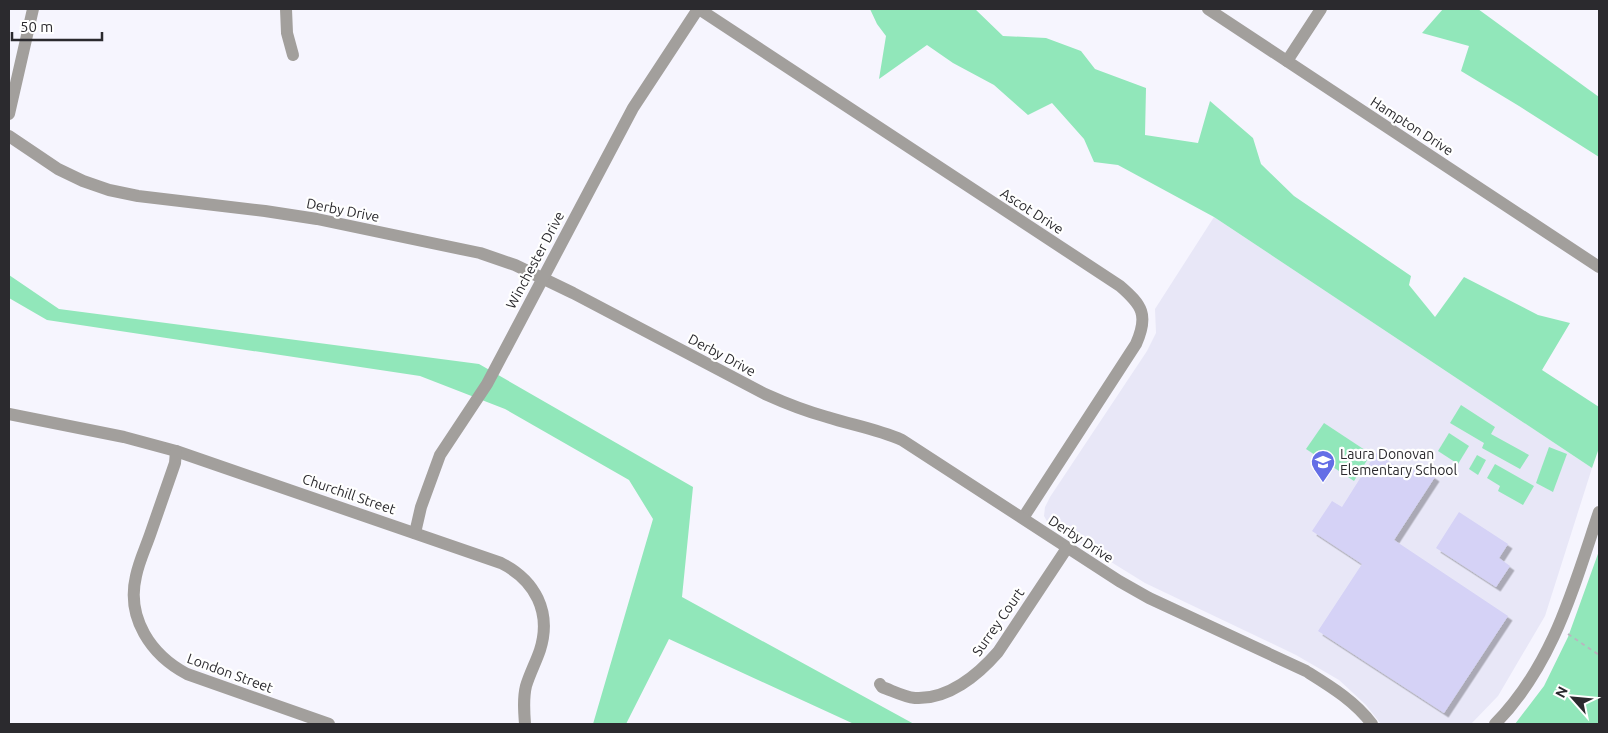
<svg xmlns="http://www.w3.org/2000/svg" width="1608" height="733" viewBox="0 0 1608 733" font-family="Ubuntu,sans-serif">
<style>
.built{fill:#e8e7f7}
.green{fill:#91e7ba}
.building{fill:#d5d2f6;filter:url(#shadow)}
.lines{fill:none;stroke-linecap:round;stroke-linejoin:round}
.path{stroke:#b8b7bf;stroke-width:2;stroke-dasharray:4 4;stroke-linecap:butt}
.minor{stroke:#a29f9c;stroke-width:12}
.labels{text-anchor:middle;dominant-baseline:central;stroke-width:4.5;stroke-linejoin:round;paint-order:stroke}
.street-label{font-size:14px;fill:#2b2a2e;stroke:#fff}
.poi-label{font-size:14px;fill:#2b2a2e;stroke:#fff;text-anchor:start}
</style>
<defs>
<filter id="shadow"><feDropShadow dx="4.5" dy="4.5" stdDeviation="0" flood-color="#0004"/></filter>
</defs>
<rect width="100%" height="100%" fill="#f6f5fe"/>
<polygon class="built" points="1214,217 1592,468 1545,616 1498,696 1471,724 1381,724 1366,705 1339,680 1296,655 1145,583 1048,523 1044,516 1045,507 1050,497 1147,351 1156,333 1155,309"/>
<g class="green">
<polygon points="870,9 975,9 1003,36 1046,38 1081,51 1095,69 1146,88 1145,135 1198,143 1210,101 1253,138 1261,164 1294,196 1411,276 1409,285 1435,317 1464,277 1538,315 1570,323 1542,370 1599,407 1599,448 1592,468 1214,217 1118,165 1094,162 1084,139 1052,103 1028,115 994,85 953,63 927,45 879,79 886,36 877,24"/>
<polygon points="1443,9 1478,9 1599,97 1599,157 1519,106 1461,71 1469,46 1422,33"/>
<polygon points="9,275 59,309 479,364 693,487 682,597 914,724 854,724 669,639 626,724 593,724 653,519 629,480 505,409 420,376 47,320 9,298"/>
<polygon points="1461,405 1495,427 1491,434 1529,455 1520,469 1482,448 1484,443 1450,423"/>
<polygon points="1324,423 1371,454 1354,481 1306,449"/>
<polygon points="1449,433 1469,446 1458,464 1438,451"/>
<polygon points="1549,447 1567,454 1553,492 1536,483"/>
<polygon points="1477,455 1486,460 1478,475 1469,469"/>
<polygon points="1495,464 1534,486 1523,505 1498,491 1500,486 1487,478"/>
<polygon points="1599,551 1599,724 1515,724 1544,686 1568,637"/>
</g>
<g class="building">
<polygon points="1376,453 1409,475 1416,464 1435,477 1394,540 1508,616 1444,713 1318,631 1362,564 1312,531 1332,501 1342,507"/>
<polygon points="1459,512 1508,544 1499,558 1510,566 1496,587 1436,548"/>
</g>
<g class="lines">
<polyline class="path" points="1568,634 1599,655"/>
<g class="minor">
<polyline points="286,9 287,33 293,55"/>
<path d="M 699,9 L 1120,286 C 1142,305 1149,315 1136,344 L 1023,518"/>
<polyline points="1208,9 1599,267"/>
<polyline points="1287,61 1321,9"/>
<polyline points="9,114 33,9"/>
<path d="M 9,136 L 58,169 L 83,181 L 109,190 L 138,196 L 265,211 L 317,219 L 480,253 L 515,265 L 573,293 L 765,394 C 785,403 805,411 827,417 C 852,425 877,429 902,440 L 1119,581 L 1149,598 L 1306,671 C 1330,686 1355,701 1372,724"/>
<path d="M 9,414 L 124,437 L 176,451 L 501,563 C 535,580 552,612 540,650 C 536,662 530,673 526,686 C 523,698 524,711 525,724"/>
<path d="M 176,451 L 175,463 C 167,486 159,509 151,532 C 146,547 139,561 136,576 C 126,618 151,655 187,674 L 329,724"/>
<polyline points="415,533 421,507 440,455 487,384 633,108 698,9"/>
<path d="M 880,684 L 882,687 C 893,691 904,697 915,698 C 948,700 978,675 998,652 L 1067,548"/>
<path d="M 1495,724 C 1553,665 1573,589 1599,512"/>
</g>
</g>
<defs>
<g id="school-pin" transform="scale(1.25)"><path d="M0 17L-7.5 6A9.5 9.5 0 1 1 7.5 6Z" fill="#646ee6" stroke="#fff"/><path d="M0-5L7-2L0 1L-7-2ZM-4 1L0 2.5L4 1V4Q0 6-4 4Z" fill="#fff"/></g>
</defs>
<g fill-rule="evenodd">
<use href="#school-pin" x="1323" y="462"/>
</g>
<g class="labels">
<g class="street-label">
<text transform="translate(1412 126) rotate(33)">Hampton Drive</text>
<text transform="translate(343 210) rotate(11)">Derby Drive</text>
<text transform="translate(1032 211) rotate(33)">Ascot Drive</text>
<text transform="translate(535 260) rotate(-62)">Winchester Drive</text>
<text transform="translate(722 355) rotate(28)">Derby Drive</text>
<text transform="translate(349 494) rotate(19)">Churchill Street</text>
<text transform="translate(1081 539) rotate(33)">Derby Drive</text>
<text transform="translate(998 622) rotate(-55)">Surrey Court</text>
<text transform="translate(230 673) rotate(20)">London Street</text>
</g>
<g class="poi-label">
<text x="1340" y="454">Laura Donovan<tspan x="1340" dy="16">Elementary School</tspan></text>
</g>
</g>
<rect width="1608" height="733" fill="none" stroke="#2b2a2e" stroke-width="20"/>
<g transform="translate(1573 698) rotate(297)" stroke="#ffffff" stroke-width="4" paint-order="stroke">
<path d="M0-4L9 19L0 12L-9 19Z" fill="#2b2a2e"/>
<text y="-8" font-size="14" font-weight="bold" text-anchor="middle" fill="#2b2a2e">N</text>
</g>
<path d="M12 32v8h90v-8" fill="none" stroke="#2b2a2e" stroke-width="2.5"/>
<text x="20" y="32" font-size="15" fill="#2b2a2e" stroke="#ffffff" stroke-width="4" paint-order="stroke">50 m</text>
</svg>
